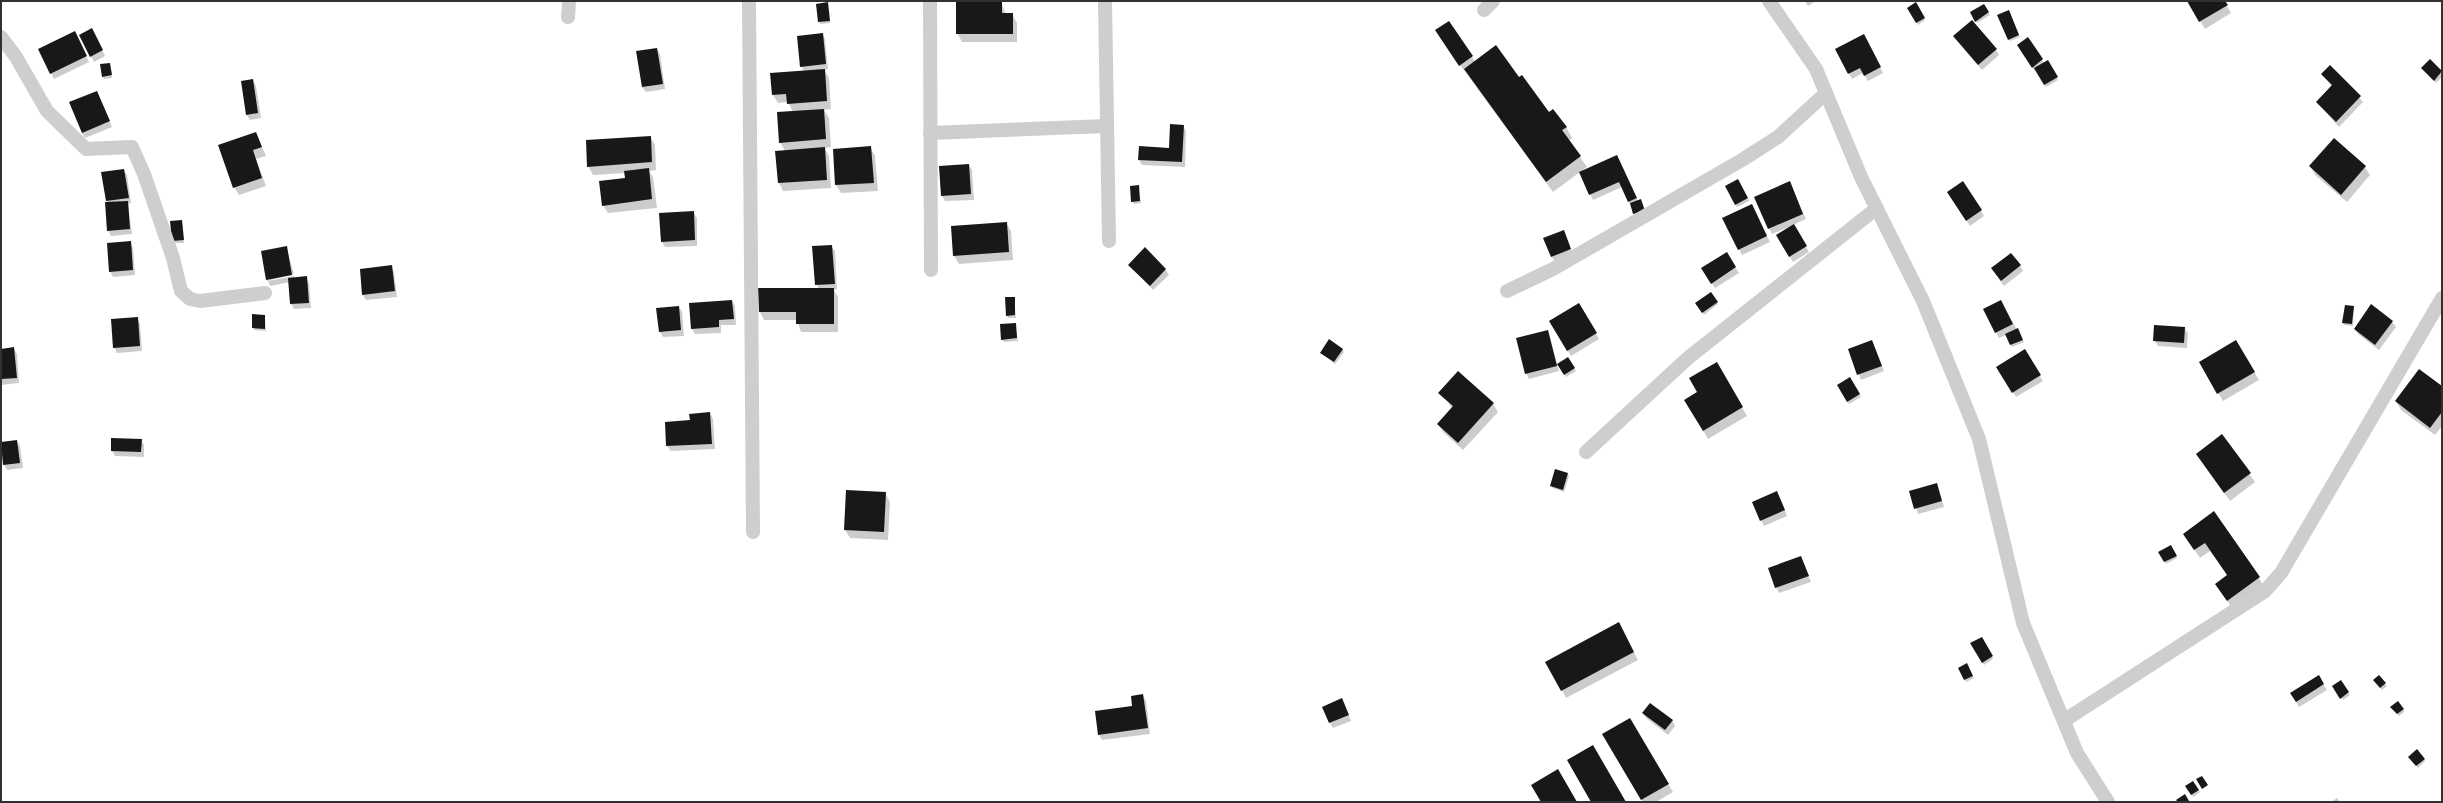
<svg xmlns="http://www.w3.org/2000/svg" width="2443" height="803" viewBox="0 0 2443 803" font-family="'Exo 2',sans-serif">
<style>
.shadow{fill:#0003}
.building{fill:#181818}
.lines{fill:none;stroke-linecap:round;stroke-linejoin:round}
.street{stroke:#cecece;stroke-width:14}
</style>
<rect width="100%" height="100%" fill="#fff"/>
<g class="shadow">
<polygon points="1805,1 1816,1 1808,6"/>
<polygon points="2188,1 2224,1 2231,13 2205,29"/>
<polygon points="827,3 830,23 821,24 819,22"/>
<polygon points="1001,3 1006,14 1012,14 1017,23 1017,42 962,42 957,33"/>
<polygon points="1915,3 1925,20 1918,25 1908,8"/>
<polygon points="1984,5 1990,15 1977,23 1971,13"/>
<polygon points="2010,13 2020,37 2010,41 2009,39"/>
<polygon points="822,34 825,39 828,69 824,70 829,78 831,109 824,110 829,118 831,147 824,148 829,156 831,188 783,191 779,183 776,152 785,151 780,142 793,112 788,102 778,103 773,95 804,71 801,66"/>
<polygon points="95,35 105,56 94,62 91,56"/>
<polygon points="1439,36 1472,57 1475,62 1519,79 1549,113 1566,127 1572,138 1569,141 1587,167 1581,171 1620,162 1638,202 1635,216 1622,187 1593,200 1580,172 1553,192"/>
<polygon points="1954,36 1996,50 1999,55 1982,70"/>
<polygon points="77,37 89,62 54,79 39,49"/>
<polygon points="2028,39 2044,63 2048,61 2058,80 2046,87 2018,46"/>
<polygon points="1867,40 1883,73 1868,81 1863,73 1852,79 1836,49"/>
<polygon points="657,49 660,54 665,89 646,92 642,87 637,52"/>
<polygon points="2430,60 2442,73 2442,77 2436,83 2424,70"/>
<polygon points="109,64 112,78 104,79 103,76"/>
<polygon points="2330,66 2363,102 2339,127 2317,102 2332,86 2322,74"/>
<polygon points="253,80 256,86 261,118 250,120 247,115"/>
<polygon points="97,92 112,127 85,138 82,133"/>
<polygon points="1183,126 1186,131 1185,167 1142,165 1139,160 1170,149"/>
<polygon points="256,133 266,156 256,159 266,186 239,195 234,187"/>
<polygon points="650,137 655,145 656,170 649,171 653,177 657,208 608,213 603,205 626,178 625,173 593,175 588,166"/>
<polygon points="2334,140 2365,167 2370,175 2347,202 2315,175 2311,167"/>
<polygon points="870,147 875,156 878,191 841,193 836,185"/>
<polygon points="969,165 972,170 974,200 945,201 942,196"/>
<polygon points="124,170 127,175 131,203 128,204 132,234 111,236 108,230 108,203 102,173"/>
<polygon points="1738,180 1749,201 1737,207 1726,186"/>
<polygon points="1963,182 1984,216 1970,226 1952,197"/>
<polygon points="1138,186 1141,203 1134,204 1132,202"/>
<polygon points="1792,188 1806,219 1793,225 1809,252 1793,262 1777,236 1792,226 1772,234 1755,197"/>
<polygon points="1754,210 1770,242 1742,255 1724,218"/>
<polygon points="693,212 697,218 697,246 665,247 662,242"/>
<polygon points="181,221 184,243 174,243 173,241"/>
<polygon points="1006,223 1011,231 1013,260 959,264 954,256"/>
<polygon points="1566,237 1573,255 1555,262 1552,257"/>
<polygon points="130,242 133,248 135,275 113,277 110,271"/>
<polygon points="831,246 835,251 837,289 834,290 838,297 838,332 801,332 797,320 764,320 760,312 818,289 813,247"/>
<polygon points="286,247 294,274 267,281 262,252"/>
<polygon points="1726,253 1739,273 1715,288 1706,274"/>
<polygon points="1129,265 1165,269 1169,275 1153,290"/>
<polygon points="2020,265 2023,271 2004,286 1992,269"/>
<polygon points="391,266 394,272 397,297 366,300 363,295"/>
<polygon points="294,276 294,278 306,277 309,283 311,308 294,309 291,304 290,282 270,286 268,281"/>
<polygon points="1711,293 1718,304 1704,315 1698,306"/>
<polygon points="1014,298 1016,318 1008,318 1007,315"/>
<polygon points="732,301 735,306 736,325 721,325 721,333 695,334 692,329 690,304"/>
<polygon points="1579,304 1599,339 1571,356 1551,321"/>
<polygon points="679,307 682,312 684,336 663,337 660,332 657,309"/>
<polygon points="2004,307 2024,342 2012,347 2006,335 1999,338 1984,310"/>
<polygon points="2354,307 2353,326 2345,325 2343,323"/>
<polygon points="265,316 266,331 254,330 253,328"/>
<polygon points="137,318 140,324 142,351 117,353 114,347"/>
<polygon points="2392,322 2396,327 2379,350 2358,334 2355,329"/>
<polygon points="1015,324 1018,341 1004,342 1002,339"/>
<polygon points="2184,328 2188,333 2187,348 2158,346 2155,341"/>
<polygon points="1548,331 1559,371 1529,379 1526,373"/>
<polygon points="1872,341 1884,371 1861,380 1849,349"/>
<polygon points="2236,341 2259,380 2223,401 2200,362"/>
<polygon points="14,349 17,354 19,383 1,385 1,350"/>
<polygon points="1342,349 1344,352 1335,364 1321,353"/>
<polygon points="2024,350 2043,381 2016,397 1998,367"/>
<polygon points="1568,358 1576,371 1566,377 1559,364"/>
<polygon points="1716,363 1747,416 1708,439 1686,400 1698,393"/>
<polygon points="1850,378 1861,397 1849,404 1838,385"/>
<polygon points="2442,387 2442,426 2435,435 2401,410 2396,401"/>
<polygon points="1440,393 1493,404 1498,412 1463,450 1443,432 1438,424 1452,408"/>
<polygon points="710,413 713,419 715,449 671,451 667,446 666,423 691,421"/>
<polygon points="2222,436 2255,482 2230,501 2197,454"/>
<polygon points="112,439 141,440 144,445 144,457 115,456 112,451"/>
<polygon points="17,441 20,446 23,468 7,470 4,464"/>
<polygon points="1567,474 1569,476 1564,492 1553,488 1551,486"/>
<polygon points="1937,485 1944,507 1918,514 1911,492"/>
<polygon points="885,493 890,502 888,540 850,538 845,530"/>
<polygon points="1780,498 1787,516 1764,526 1761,520"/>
<polygon points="2214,513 2264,586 2232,608 2216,584 2228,575 2210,551 2200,558 2184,534"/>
<polygon points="2170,546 2177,558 2166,564 2160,552"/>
<polygon points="1801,557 1811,582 1779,593 1776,587"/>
<polygon points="1623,632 1638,660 1566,698 1562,690"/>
<polygon points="1981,638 1993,659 1984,665 1972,644"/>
<polygon points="1967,665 1974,678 1966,682 1960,668"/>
<polygon points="2318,676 2327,690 2299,707 2291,693"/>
<polygon points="2340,681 2350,695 2343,700 2333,686"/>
<polygon points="2376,682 2385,684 2387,686 2382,690"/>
<polygon points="1143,695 1146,701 1150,734 1102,740 1099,735 1133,707"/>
<polygon points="1342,700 1351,721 1333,728 1330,723"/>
<polygon points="2393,709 2403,709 2404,712 2399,716"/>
<polygon points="1643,713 1672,720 1675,726 1668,735 1646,718"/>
<polygon points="1629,719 1673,792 1656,802 1643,802 1603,735"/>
<polygon points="2411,759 2424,759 2425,761 2418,768"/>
<polygon points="2193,782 2200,792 2193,797 2186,787"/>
<polygon points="2337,798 2340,802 2331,802"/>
</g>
<g class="building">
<polygon points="2187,1 2225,1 2228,5 2199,22"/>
<polygon points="828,2 830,21 818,22 816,4"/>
<polygon points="956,2 1002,2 1002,13 1013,13 1013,34 956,34"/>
<polygon points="1916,2 1925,18 1916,23 1907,8"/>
<polygon points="1984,4 1989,12 1975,22 1970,12"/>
<polygon points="2009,10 2019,35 2008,40 1997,15"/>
<polygon points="1972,20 1997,49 1978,65 1953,36"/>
<polygon points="1449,21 1473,56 1459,66 1435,30"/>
<polygon points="92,28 103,50 90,57 79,35"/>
<polygon points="75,31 87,56 50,74 38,49"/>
<polygon points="823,33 826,64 800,67 797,36"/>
<polygon points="1864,34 1881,67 1864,76 1860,68 1848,74 1835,49"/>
<polygon points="2028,37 2043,59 2032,68 2017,45"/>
<polygon points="1496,45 1519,77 1522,75 1549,112 1553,109 1567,127 1562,130 1581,156 1546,182 1464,69"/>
<polygon points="657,48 663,84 642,87 636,51"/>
<polygon points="2430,59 2442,71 2434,81 2421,68"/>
<polygon points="2048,60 2058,77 2044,85 2034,68"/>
<polygon points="110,63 112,75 102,77 100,64"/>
<polygon points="2330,65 2361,96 2336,122 2316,102 2332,85 2321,74"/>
<polygon points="825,69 827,101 787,104 786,94 772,95 770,73"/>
<polygon points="253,79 258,113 246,115 241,81"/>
<polygon points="97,91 110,121 82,133 69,102"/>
<polygon points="824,109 826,139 779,143 777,112"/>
<polygon points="1170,124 1184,125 1182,162 1138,160 1139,146 1169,148"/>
<polygon points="256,132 262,147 253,150 262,178 233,188 218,145"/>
<polygon points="651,136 652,162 587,167 586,140"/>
<polygon points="2334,138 2366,166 2341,195 2309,166"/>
<polygon points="871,146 874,183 835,185 833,149"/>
<polygon points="825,147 827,180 778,183 775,151"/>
<polygon points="1617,155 1637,198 1628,202 1619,182 1589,195 1579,172"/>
<polygon points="969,164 971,194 941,196 939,166"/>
<polygon points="649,168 652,199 602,206 599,181 625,178 624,171"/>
<polygon points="124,169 129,198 106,201 101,172"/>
<polygon points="1738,179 1748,198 1735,205 1725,186"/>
<polygon points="1790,181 1803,214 1768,229 1754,197"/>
<polygon points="1963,181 1982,210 1966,221 1947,192"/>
<polygon points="1139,185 1140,201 1131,202 1130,186"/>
<polygon points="1641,199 1645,211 1633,214 1630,203"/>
<polygon points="128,201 130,229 107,231 105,202"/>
<polygon points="1752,204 1767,236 1738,250 1722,218"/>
<polygon points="694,211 695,240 661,242 659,213"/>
<polygon points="182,220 184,240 172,241 170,221"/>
<polygon points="1007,222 1009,252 953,256 951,226"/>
<polygon points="1794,224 1807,246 1789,257 1776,235"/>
<polygon points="1564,230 1571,249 1551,257 1543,238"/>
<polygon points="131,241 133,270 109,272 107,243"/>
<polygon points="832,245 835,284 815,285 812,246"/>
<polygon points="287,246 292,275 266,280 261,251"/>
<polygon points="1145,247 1166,269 1150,286 1128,265"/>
<polygon points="1727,252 1736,267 1711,284 1701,268"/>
<polygon points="2011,253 2021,265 2001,281 1991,268"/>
<polygon points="392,265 395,291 362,295 360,269"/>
<polygon points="307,276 309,303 290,304 288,278"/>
<polygon points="758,288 834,288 834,324 796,324 796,312 759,312"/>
<polygon points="1711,292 1718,302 1702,313 1695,303"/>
<polygon points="1005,297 1015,297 1015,315 1006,316"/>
<polygon points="732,300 734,319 719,320 719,327 691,329 689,303"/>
<polygon points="2001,300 2013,324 1995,333 1983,309"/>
<polygon points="1579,303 1597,333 1567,351 1549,321"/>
<polygon points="2371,304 2393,321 2375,345 2354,329"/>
<polygon points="2345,305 2354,306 2352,324 2342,323"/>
<polygon points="679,306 681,330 659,332 656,308"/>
<polygon points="252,314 265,315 265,329 252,328"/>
<polygon points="138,317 140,346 113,348 111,319"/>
<polygon points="1016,323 1017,338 1001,340 1000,324"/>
<polygon points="2154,325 2185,327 2184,343 2153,341"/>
<polygon points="2018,328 2023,340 2010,345 2005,334"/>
<polygon points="1548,330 1557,366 1525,374 1516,338"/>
<polygon points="1329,339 1343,349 1334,362 1320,353"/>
<polygon points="1872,340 1882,366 1857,375 1848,349"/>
<polygon points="2236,340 2255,372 2217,394 2199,362"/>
<polygon points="14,347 17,378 1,379 1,349"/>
<polygon points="2025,349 2041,375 2012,393 1996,367"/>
<polygon points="1568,357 1575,368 1564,375 1557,364"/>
<polygon points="1717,362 1743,407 1703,431 1684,400 1697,392 1689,378"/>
<polygon points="2419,369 2442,386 2442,412 2430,428 2395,401"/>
<polygon points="1458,371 1494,403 1458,443 1437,424 1453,406 1438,393"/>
<polygon points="1850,377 1860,394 1847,402 1837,385"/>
<polygon points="710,412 712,444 666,446 665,422 690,420 689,414"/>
<polygon points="2222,434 2251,473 2224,493 2196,454"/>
<polygon points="111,438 142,439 141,452 111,451"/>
<polygon points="17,440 20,463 3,465 1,442"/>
<polygon points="1555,469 1568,473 1563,490 1550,486"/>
<polygon points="1937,483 1942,501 1914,509 1909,491"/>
<polygon points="846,490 886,492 884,532 844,530"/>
<polygon points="1777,491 1785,510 1760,521 1752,502"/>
<polygon points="2214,511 2260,577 2227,601 2215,584 2227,575 2205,543 2194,550 2183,534"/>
<polygon points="2171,545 2177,556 2164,562 2158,552"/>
<polygon points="1801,556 1809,576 1775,588 1768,568"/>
<polygon points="1619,622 1634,652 1561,691 1545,662"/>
<polygon points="1982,637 1993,656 1982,663 1970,643"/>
<polygon points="1967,663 1973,676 1964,680 1958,668"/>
<polygon points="2319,675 2324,684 2296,702 2290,693"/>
<polygon points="2379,675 2386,683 2380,688 2373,680"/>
<polygon points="2341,680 2349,692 2340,699 2332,686"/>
<polygon points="1143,694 1148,728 1098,735 1095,711 1132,706 1131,696"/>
<polygon points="1342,698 1349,715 1329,723 1322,707"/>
<polygon points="2398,701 2404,709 2397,714 2390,707"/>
<polygon points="1650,703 1673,720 1665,730 1642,713"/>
<polygon points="1630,718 1669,784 1641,800 1602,734"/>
<polygon points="1593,745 1626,802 1591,802 1567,760"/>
<polygon points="2417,749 2425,759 2416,766 2408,757"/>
<polygon points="1558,769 1577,802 1541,802 1531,785"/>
<polygon points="2202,776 2208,785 2202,789 2196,779"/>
<polygon points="2193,781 2199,790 2191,795 2185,786"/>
<polygon points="2185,794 2189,801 2178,802 2176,800"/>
</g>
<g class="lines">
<g class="street">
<polyline points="749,1 753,532"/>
<polyline points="930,1 931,270"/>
<polyline points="1105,1 1109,241"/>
<polyline points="1769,1 1816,69 1861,177 1923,301 1979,439 2023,623 2077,753 2108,802"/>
<polyline points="1484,10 1493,1"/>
<polyline points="568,17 569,1"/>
<polyline points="1,37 16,57 47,111 86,149 132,147 144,174 173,258 181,291 190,299 200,301 265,293"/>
<polyline points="930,133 1107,126"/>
<polyline points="1507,291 1553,269 1742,160 1778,137 1826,93"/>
<polyline points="1586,452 1688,358 1877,208"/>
<polyline points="2065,720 2265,591 2281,573 2442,298"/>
</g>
</g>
<rect width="2443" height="803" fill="none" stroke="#313131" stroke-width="4"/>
</svg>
